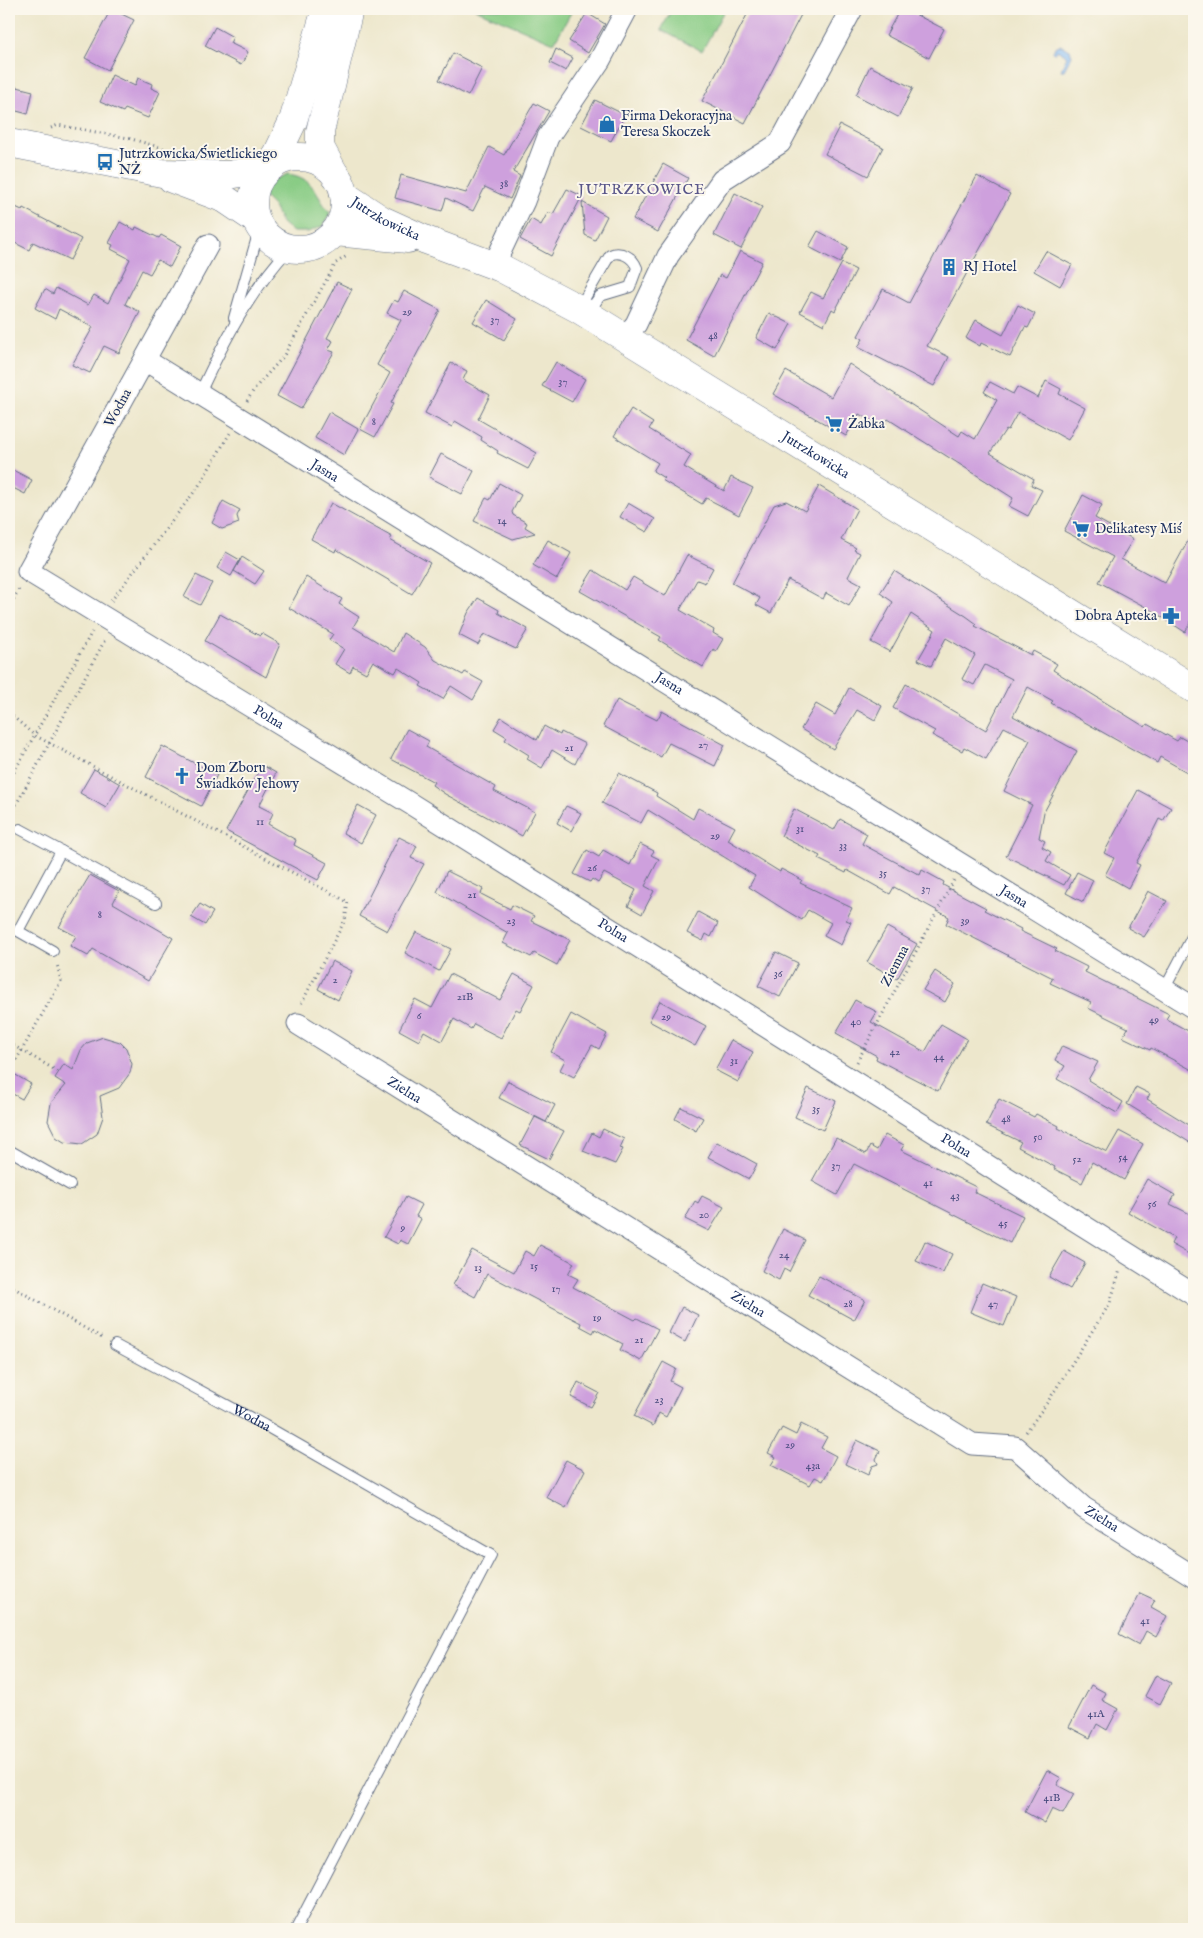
<svg xmlns="http://www.w3.org/2000/svg" width="1203" height="1938" viewBox="0 0 1203 1938" font-family="'IM FELL English',serif">
<style>
.green{fill:#89cc85;stroke:#527e72}
.water{fill:#85bcf5;stroke:#5076aa}
.building{fill:#cea0dd}
.lines{fill:none;stroke-linecap:round;stroke-linejoin:round}
.lane-casing{stroke:#646f84;stroke-width:12}
.street-casing{stroke:#646f84;stroke-width:23}
.secondary-casing{stroke:#646f84;stroke-width:29}
.path{stroke:#646f84;stroke-width:3;stroke-dasharray:1 4;stroke-linecap:butt}
.lane{stroke:#fff;stroke-width:10}
.street{stroke:#fff;stroke-width:21}
.secondary{stroke:#fff;stroke-width:28}
.labels{text-anchor:middle;dominant-baseline:central;stroke-width:4;stroke-linejoin:round;paint-order:stroke}
.number-label{font-size:11px;fill:#484b7e}
.poi-label{font-size:14px;fill:#1b2f5e;stroke:#fbf7ec;text-anchor:start}
.street-label{font-size:14px;fill:#1b2f5e;stroke:#fbf7ec}
.neighbourhood-label{font-size:15px;letter-spacing:1px;fill:#5a578a;stroke:#fbf7ec}
</style>
<rect width="100%" height="100%" fill="#fbf7ec"/>
<filter id="ink" filterUnits="userSpaceOnUse"><feTurbulence type="fractalNoise" baseFrequency=".02" numOctaves="2"/><feDisplacementMap in="SourceGraphic" scale="10" xChannelSelector="R" yChannelSelector="G"/><feConvolveMatrix kernelMatrix="1 2 1 2 8 2 1 2 1" color-interpolation-filters="sRGB"/></filter>
<filter id="wash" filterUnits="userSpaceOnUse"><feTurbulence type="fractalNoise" baseFrequency=".0096" numOctaves="4" result="noise"/><feDisplacementMap in="SourceGraphic" scale="20" xChannelSelector="R" yChannelSelector="G"/><feGaussianBlur stdDeviation="1.12" result="paint"/><feColorMatrix in="noise" values="0 0 0 0 0 0 0 0 0 0 0 0 0 0 0 0 0 1.4 0 .05"/><feComposite in="paint" operator="in"/></filter>
<g filter="url(#wash)">
<rect width="100%" height="100%" fill="#ede7cc"/>
<g class="green">
<polygon points="475,9 573,9 554,43"/>
<polygon points="672,9 725,9 702,51 661,30"/>
<path d="M 288,174 C 315,178 315,195 330,213 L 323,226 L 308,232 L 293,232 L 282,223 L 274,207 L 263,196 C 267,183 275,179 288,174 Z"/>
</g>
<polygon class="water" points="1060,45 1070,50 1072,55 1064,70 1061,70 1067,56 1057,50 1055,54 1053,52 1055,47"/>
<g id="blocks">
<g class="building">
<polygon points="111,9 134,20 108,70 85,58"/>
<polygon points="750,9 804,9 745,123 702,101"/>
<polygon points="900,9 905,9 944,29 929,58 886,35"/>
<polygon points="587,13 605,24 588,53 569,41"/>
<polygon points="215,27 233,37 230,43 248,52 241,65 205,46"/>
<polygon points="556,49 573,58 566,71 550,63"/>
<polygon points="453,53 482,68 468,96 439,80"/>
<polygon points="870,66 913,88 898,117 856,95"/>
<polygon points="112,75 135,86 138,78 152,84 151,88 160,92 148,118 125,109 123,112 100,102"/>
<polygon points="9,85 33,91 28,114 9,109"/>
<polygon points="595,100 625,115 611,141 581,126"/>
<polygon points="534,103 549,111 513,172 520,176 510,199 485,187 473,211 446,198 442,211 395,198 401,175 466,193 489,147 504,155"/>
<polygon points="840,125 883,147 868,176 825,154"/>
<polygon points="663,164 688,178 658,232 633,219"/>
<polygon points="977,176 1010,194 927,346 949,357 934,386 858,347 863,339 858,336 883,289 909,303"/>
<polygon points="567,189 582,196 551,256 520,239 531,219 541,225 548,212 553,214"/>
<polygon points="735,193 762,207 741,249 714,235"/>
<polygon points="582,202 607,216 595,240 585,235"/>
<polygon points="9,204 22,210 23,208 81,239 70,260 33,242 29,250 9,240"/>
<polygon points="120,222 135,230 136,227 159,238 161,235 181,246 170,267 158,260 150,274 142,270 125,304 140,312 119,353 104,346 90,373 72,365 93,327 59,309 55,319 35,308 45,289 53,294 56,288 88,305 94,295 108,303 130,259 111,249 113,245 109,243"/>
<polygon points="818,231 848,247 840,263 809,247"/>
<polygon points="740,251 762,262 714,356 686,340 720,275 726,278"/>
<polygon points="1046,251 1072,265 1060,286 1034,271"/>
<polygon points="842,263 856,270 835,311 832,309 824,325 800,312 811,292 823,298"/>
<polygon points="337,282 352,289 327,338 333,341 328,350 334,352 301,409 277,396"/>
<polygon points="404,291 440,310 391,403 393,404 375,437 360,429 390,373 377,365 401,320 387,313 394,300 398,302"/>
<polygon points="486,300 517,319 504,340 473,322"/>
<polygon points="1018,305 1035,314 1028,328 1025,327 1010,357 981,343 980,346 966,338 976,320 1003,335"/>
<polygon points="769,313 791,324 777,350 756,338"/>
<polygon points="556,362 585,379 572,402 542,386"/>
<polygon points="451,363 467,371 463,380 490,395 478,419 537,453 528,469 497,453 498,451 481,440 482,437 455,421 452,427 425,413"/>
<polygon points="849,364 959,436 962,431 975,439 997,400 984,392 990,382 1013,394 1017,387 1038,398 1046,381 1061,389 1059,394 1085,408 1068,440 1018,412 1008,430 1006,429 990,453 1034,479 1031,485 1042,490 1028,516 1009,506 1013,498 888,419 883,427 859,414 846,436 773,394 786,371 831,397"/>
<polygon points="631,409 653,423 649,429 691,455 684,467 724,491 731,477 753,488 739,515 706,498 702,504 662,480 664,478 653,471 658,463 614,436"/>
<polygon points="329,412 358,429 344,455 315,438"/>
<polygon points="441,454 474,471 462,494 429,477"/>
<polygon points="9,468 32,480 25,494 9,486"/>
<polygon points="499,483 521,495 512,512 513,515 527,523 525,527 535,533 513,539 474,521 486,498 490,500"/>
<polygon points="819,486 857,509 841,540 856,548 854,550 860,553 848,577 861,584 849,606 826,593 823,599 788,580 771,613 756,605 760,598 732,583 774,505 786,501 805,511"/>
<polygon points="1083,495 1102,505 1095,518 1133,539 1121,559 1165,583 1194,530 1194,569 1188,582 1194,586 1194,616 1185,632 1151,610 1099,582 1113,557 1064,531"/>
<polygon points="223,501 240,510 237,516 239,523 222,529 212,523"/>
<polygon points="331,503 392,537 390,540 430,563 412,594 336,549 335,552 311,539"/>
<polygon points="628,503 655,519 647,532 620,517"/>
<polygon points="548,540 571,553 557,579 533,565"/>
<polygon points="226,552 240,560 231,576 217,568"/>
<polygon points="687,555 713,568 705,583 697,580 680,610 714,630 713,633 723,639 716,651 713,649 703,667 659,640 661,637 580,591 593,570 625,590 633,577 665,596"/>
<polygon points="242,557 264,571 255,584 234,571"/>
<polygon points="894,571 966,616 977,624 975,626 1031,655 1033,651 1057,664 1053,670 1145,727 1147,724 1177,741 1180,737 1194,745 1194,776 1160,757 1157,763 1051,703 1053,701 1028,687 1013,716 1077,751 1044,812 1039,838 1045,841 1042,847 1051,852 1046,861 1070,875 1064,885 1006,856 1032,805 1004,791 1030,740 1004,727 986,759 964,747 962,751 932,735 935,731 893,708 906,684 986,730 1012,679 985,665 974,685 962,679 975,655 946,638 931,666 918,660 935,630 911,614 890,652 871,642 893,602 880,593"/>
<polygon points="196,575 212,583 200,605 184,597"/>
<polygon points="306,577 342,599 339,604 359,617 353,627 394,652 403,633 425,647 435,660 463,675 465,672 483,682 473,700 451,686 443,699 420,686 422,683 398,668 395,673 373,661 366,673 353,666 350,673 335,664 344,649 329,640 333,634 289,608"/>
<polygon points="478,598 499,610 498,613 528,629 516,649 484,634 478,645 459,635 468,613"/>
<polygon points="220,614 260,636 261,633 280,644 266,677 205,641"/>
<polygon points="849,688 882,706 875,720 857,710 833,749 801,729 816,704 835,715"/>
<polygon points="617,700 657,720 662,711 725,745 715,766 669,743 661,757 603,726"/>
<polygon points="501,717 537,740 544,726 560,735 561,732 585,744 575,764 552,750 542,768 527,759 529,755 505,740 507,737 494,729"/>
<polygon points="407,729 429,741 426,747 496,787 494,791 535,812 522,836 445,794 432,785 434,782 391,759"/>
<polygon points="162,746 217,775 201,806 146,777"/>
<polygon points="262,765 276,773 259,806 273,813 268,824 296,840 294,845 327,863 318,880 226,831"/>
<polygon points="94,769 120,784 106,808 80,793"/>
<polygon points="619,773 657,793 656,796 693,819 698,808 735,827 728,840 780,872 781,869 802,880 800,883 852,908 846,920 851,922 841,945 824,936 831,923 808,910 802,920 785,910 749,887 755,876 648,810 641,823 602,803"/>
<polygon points="1138,790 1171,808 1163,821 1159,819 1148,841 1136,863 1140,865 1128,888 1105,875 1114,858 1104,853"/>
<polygon points="358,805 376,815 361,843 343,833"/>
<polygon points="566,806 581,813 571,831 557,823"/>
<polygon points="794,809 834,830 840,819 867,834 862,844 920,875 922,870 944,882 943,885 986,908 984,910 1021,929 1020,931 1057,949 1055,951 1087,967 1085,972 1169,1014 1166,1019 1194,1034 1194,1071 1151,1048 1150,1050 1123,1037 1128,1028 1088,1008 1091,1002 1050,983 1053,978 946,924 949,917 894,887 890,894 847,870 846,873 818,859 820,856 781,836"/>
<polygon points="399,837 417,846 411,858 424,864 387,931 359,916"/>
<polygon points="640,844 654,851 651,855 659,859 645,886 654,891 642,914 628,906 636,890 604,873 598,883 592,879 590,882 574,874 587,850 599,857 603,850 630,865"/>
<polygon points="447,871 483,889 481,894 510,909 512,905 534,916 531,921 570,940 557,965 534,953 531,957 503,943 508,933 437,892"/>
<polygon points="1077,872 1093,880 1083,902 1066,893"/>
<polygon points="90,875 119,891 113,903 173,938 148,981 93,949 88,956 70,946 76,936 59,927"/>
<polygon points="1148,891 1167,901 1144,937 1128,928"/>
<polygon points="200,904 213,912 205,925 191,917"/>
<polygon points="698,912 718,923 711,937 706,934 703,941 687,933"/>
<polygon points="887,927 917,944 897,979 867,962"/>
<polygon points="416,932 451,949 439,971 405,953"/>
<polygon points="776,952 798,963 780,997 758,986"/>
<polygon points="332,961 352,971 338,1000 318,989"/>
<polygon points="935,971 955,984 945,1002 923,990"/>
<polygon points="450,974 500,1000 514,974 534,985 520,1011 516,1009 501,1038 474,1024 471,1029 454,1019 442,1041 424,1031 419,1041 399,1030 415,999 432,1008"/>
<polygon points="855,1000 877,1012 871,1022 925,1052 941,1024 967,1039 938,1091 876,1059 877,1056 836,1033"/>
<polygon points="660,1001 706,1026 695,1046 649,1021"/>
<polygon points="571,1014 607,1034 599,1049 592,1045 574,1077 560,1070 565,1060 551,1052"/>
<polygon points="103,1037 120,1042 126,1048 132,1064 130,1073 119,1088 100,1096 103,1117 97,1134 82,1144 64,1142 56,1137 48,1121 51,1103 66,1085 55,1078 64,1064 73,1070 81,1050 87,1043"/>
<polygon points="731,1040 753,1052 738,1082 715,1070"/>
<polygon points="1062,1046 1098,1062 1088,1080 1123,1102 1117,1113 1057,1079 1065,1066 1055,1060"/>
<polygon points="9,1071 31,1084 22,1099 9,1092"/>
<polygon points="508,1081 555,1105 546,1122 499,1098"/>
<polygon points="1136,1087 1150,1094 1147,1099 1194,1128 1194,1145 1127,1104"/>
<polygon points="808,1088 836,1101 823,1130 795,1117"/>
<polygon points="999,1099 1034,1117 1036,1114 1059,1126 1058,1128 1107,1152 1119,1131 1143,1144 1124,1180 1092,1162 1082,1183 1054,1169 1055,1167 1018,1147 1021,1142 986,1125"/>
<polygon points="681,1107 703,1118 696,1131 675,1119"/>
<polygon points="535,1117 564,1131 549,1159 520,1145"/>
<polygon points="603,1129 624,1139 620,1148 623,1149 615,1164 583,1151 592,1133 599,1137"/>
<polygon points="885,1135 904,1145 901,1150 976,1187 974,1192 1023,1216 1010,1243 854,1164 837,1195 812,1181 836,1138 866,1154 870,1146 877,1150"/>
<polygon points="717,1142 757,1164 749,1179 708,1157"/>
<polygon points="1147,1179 1175,1195 1170,1204 1194,1216 1194,1257 1171,1244 1174,1238 1128,1212"/>
<polygon points="702,1196 724,1207 709,1231 685,1219 695,1201 698,1203"/>
<polygon points="406,1197 422,1205 416,1216 421,1219 408,1244 400,1240 398,1244 384,1237"/>
<polygon points="783,1229 805,1240 789,1272 784,1269 779,1280 762,1271"/>
<polygon points="925,1241 952,1254 943,1273 916,1261"/>
<polygon points="540,1245 574,1263 568,1274 578,1279 573,1287 635,1320 637,1318 658,1329 641,1361 620,1350 623,1344 595,1329 593,1333 580,1326 581,1323 487,1274 475,1297 453,1285 472,1250 514,1272 525,1251 534,1256"/>
<polygon points="1064,1251 1085,1263 1070,1289 1049,1277"/>
<polygon points="819,1276 865,1300 854,1320 808,1295"/>
<polygon points="982,1283 1016,1297 1004,1326 970,1312"/>
<polygon points="682,1307 698,1315 685,1342 669,1333"/>
<polygon points="663,1362 676,1369 670,1381 681,1387 666,1417 659,1413 653,1426 634,1416"/>
<polygon points="578,1382 599,1393 591,1407 571,1397"/>
<polygon points="801,1424 827,1437 821,1448 836,1456 823,1481 815,1477 810,1485 771,1465 776,1457 768,1453 782,1428 796,1435"/>
<polygon points="857,1440 880,1451 876,1459 878,1464 872,1466 868,1475 845,1464"/>
<polygon points="566,1460 585,1470 566,1508 546,1497"/>
<polygon points="1140,1593 1155,1600 1151,1607 1167,1616 1156,1637 1146,1631 1139,1645 1119,1634"/>
<polygon points="1156,1675 1171,1683 1160,1704 1145,1696"/>
<polygon points="1091,1685 1106,1693 1102,1700 1118,1709 1107,1730 1097,1724 1090,1738 1069,1727"/>
<polygon points="1047,1770 1061,1778 1057,1785 1074,1794 1063,1814 1052,1809 1045,1823 1025,1812"/>
</g>
</g>
</g>
<g filter="url(#ink)">
<use href="#blocks" fill-opacity="0" stroke="#646f84" stroke-width="1"/>
<g class="lines">
<g class="lane-casing">
<g id="lane">
<path d="M 579,308 L 610,255 C 621,250 633,257 637,268 L 630,287 L 600,296 L 588,313"/>
<polyline points="234,318 260,227"/>
<path d="M 200,393 C 224,341 250,291 290,248"/>
<polyline points="20,829 61,851 18,931 53,951"/>
<polyline points="61,851 156,903"/>
<polyline points="1164,990 1194,933"/>
<polyline points="9,1150 70,1185"/>
<path id="s1" d="M 115,1345 L 264,1425 L 491,1555 L 296,1929"/>
</g>
</g>
<g class="street-casing">
<g id="street">
<path id="s2" d="M 208,245 L 28,571 L 411,804 L 1194,1295"/>
<polyline points="494,265 524,201 548,137 600,60 627,9"/>
<polyline points="625,337 636,324 668,256 722,180 780,143 852,9"/>
<path id="s3" d="M 145,360 L 1194,1008"/>
<path id="s4" d="M 298,1024 L 972,1444 L 1015,1447 L 1084,1508 L 1194,1577"/>
</g>
</g>
<g class="secondary-casing">
<g id="secondary">
<polyline points="9,143 162,173 229,175 271,167"/>
<circle cx="299" cy="203" r="46"/>
<polyline points="271,167 293,121 326,9"/>
<polyline points="334,173 320,147 320,132 349,9"/>
<polyline points="172,179 225,199 256,220"/>
<path id="s5" d="M 344,195 L 382,220 L 426,240 L 501,268 L 577,308 L 1194,689"/>
<polyline points="335,232 408,239"/>
</g>
</g>
<g class="path">
<polyline points="51,128 58,125 128,138 169,150"/>
<polyline points="247,401 255,388 283,357 336,263 347,256"/>
<polyline points="111,601 198,487 230,433"/>
<polyline points="9,608 20,587"/>
<polyline points="9,713 34,735 348,902 345,920 300,1006"/>
<polyline points="9,781 92,632"/>
<polyline points="9,818 106,638"/>
<polyline points="9,1043 59,1072"/>
<polyline points="857,1062 954,880"/>
<polyline points="9,1073 61,981 57,964"/>
<polyline points="9,1285 104,1339"/>
<polyline points="1026,1432 1047,1403 1110,1303 1120,1270"/>
</g>
<use href="#lane" class="lane"/>
<use href="#street" class="street"/>
<use href="#secondary" class="secondary"/>
</g>
</g>
<defs>
<g id="shop-bare" transform="scale(1.35)"><path d="M-5-2.5h2.3a2.7 3.5 0 0 1 5.4 0H5L5.5 6h-11ZM-1.5-2.5h3a1.5 2.3 0 0 0-3 0Z" fill="#1f6fb2" stroke="#fbf7ec" stroke-width="2.5" paint-order="stroke"/></g>
<g id="bus-bare" transform="scale(1.35)"><path d="M-5-6H5V4H4V6H2V4H-2V6H-4V4H-5ZM-3.5-4V0h7V-4ZM-3.5 1.2v1.5H-2V1.2ZM2 1.2v1.5H3.5V1.2Z" fill="#1f6fb2" stroke="#fbf7ec" stroke-width="2.5" paint-order="stroke"/></g>
<g id="building-bare" transform="scale(1.35)"><path d="M-4-6H4V6H1V3H-1V6H-4ZM-2.5-4.3h1.7v1.8h-1.7ZM.8-4.3h1.7v1.8H.8ZM-2.5-1h1.7V.8h-1.7ZM.8-1h1.7V.8H.8Z" fill="#1f6fb2" stroke="#fbf7ec" stroke-width="2.5" paint-order="stroke"/></g>
<g id="supermarket-bare" transform="scale(1.35)"><path d="M-6-5.5h2.5l.6 2H6L4.5 2H-2.5L-4.4-4H-6ZM-1.5 3.2a1.3 1.3 0 1 0 .1 0ZM3 3.2a1.3 1.3 0 1 0 .1 0Z" fill="#1f6fb2" stroke="#fbf7ec" stroke-width="2.5" paint-order="stroke"/></g>
<g id="pharmacy-bare" transform="scale(1.35)"><path d="M-2-6h4v4h4v4h-4v4h-4v-4h-4v-4h4Z" fill="#1f6fb2" stroke="#fbf7ec" stroke-width="2.5" paint-order="stroke"/></g>
<g id="church-bare" transform="scale(1.35)"><path d="M-1.2-6h2.4v3.5h3.3v2.4h-3.3V6h-2.4V-.1h-3.3v-2.4h3.3Z" fill="#1f6fb2" stroke="#fbf7ec" stroke-width="2.5" paint-order="stroke"/></g>
</defs>
<g fill-rule="evenodd">
<use href="#shop-bare" x="607" y="124"/>
<use href="#bus-bare" x="105" y="162"/>
<use href="#building-bare" x="949" y="267"/>
<use href="#supermarket-bare" x="834" y="424"/>
<use href="#supermarket-bare" x="1081" y="529"/>
<use href="#pharmacy-bare" x="1171" y="616"/>
<use href="#church-bare" x="182" y="776"/>
</g>
<g class="labels">
<g class="number-label">
<text x="504" y="184">38</text>
<text x="407" y="312">29</text>
<text x="495" y="320">37</text>
<text x="713" y="336">48</text>
<text x="563" y="382">37</text>
<text x="374" y="422">8</text>
<text x="502" y="521">14</text>
<text x="703" y="745">27</text>
<text x="569" y="748">21</text>
<text x="260" y="822">11</text>
<text x="800" y="829">31</text>
<text x="715" y="836">29</text>
<text x="843" y="846">33</text>
<text x="592" y="868">26</text>
<text x="883" y="873">35</text>
<text x="926" y="889">37</text>
<text x="472" y="895">21</text>
<text x="100" y="915">8</text>
<text x="511" y="921">23</text>
<text x="965" y="921">39</text>
<text x="778" y="974">36</text>
<text x="335" y="980">2</text>
<text x="465" y="997">21B</text>
<text x="419" y="1016">6</text>
<text x="666" y="1017">29</text>
<text x="1154" y="1020">49</text>
<text x="856" y="1022">40</text>
<text x="895" y="1052">42</text>
<text x="939" y="1057">44</text>
<text x="734" y="1061">31</text>
<text x="816" y="1109">35</text>
<text x="1006" y="1119">48</text>
<text x="1038" y="1137">50</text>
<text x="1123" y="1157">54</text>
<text x="1077" y="1159">52</text>
<text x="836" y="1166">37</text>
<text x="928" y="1183">41</text>
<text x="955" y="1196">43</text>
<text x="1152" y="1204">56</text>
<text x="704" y="1215">20</text>
<text x="1003" y="1223">45</text>
<text x="403" y="1228">9</text>
<text x="784" y="1255">24</text>
<text x="534" y="1266">15</text>
<text x="478" y="1268">13</text>
<text x="556" y="1289">17</text>
<text x="848" y="1304">28</text>
<text x="993" y="1304">47</text>
<text x="597" y="1318">19</text>
<text x="639" y="1340">21</text>
<text x="659" y="1400">23</text>
<text x="790" y="1445">29</text>
<text x="813" y="1466">43a</text>
<text x="1145" y="1621">41</text>
<text x="1096" y="1714">41A</text>
<text x="1052" y="1798">41B</text>
</g>
<g class="poi-label">
<text x="621" y="116">Firma Dekoracyjna<tspan x="621" dy="16">Teresa Skoczek</tspan></text>
<text x="119" y="154">Jutrzkowicka/Świetlickiego<tspan x="119" dy="16">NŻ</tspan></text>
<text x="963" y="267">RJ Hotel</text>
<text x="848" y="424">Żabka</text>
<text x="1095" y="529">Delikatesy Miś</text>
<text x="1157" y="616" text-anchor="end">Dobra Apteka</text>
<text x="196" y="768">Dom Zboru<tspan x="196" dy="16">Świadków Jehowy</tspan></text>
</g>
<g class="street-label">
<text stroke="none"><textPath href="#s5" startOffset="48">Jutrzkowicka</textPath></text>
<text transform="translate(118 408) rotate(-61)">Wodna</text>
<text stroke="none"><textPath href="#s5" startOffset="540">Jutrzkowicka</textPath></text>
<text stroke="none"><textPath href="#s3" startOffset="211">Jasna</textPath></text>
<text stroke="none"><textPath href="#s3" startOffset="616">Jasna</textPath></text>
<text stroke="none"><textPath href="#s2" startOffset="654">Polna</textPath></text>
<text stroke="none"><textPath href="#s3" startOffset="1021">Jasna</textPath></text>
<text stroke="none"><textPath href="#s2" startOffset="1059">Polna</textPath></text>
<text transform="translate(895 966) rotate(-62)">Ziemna</text>
<text stroke="none"><textPath href="#s4" startOffset="125">Zielna</textPath></text>
<text stroke="none"><textPath href="#s2" startOffset="1464">Polna</textPath></text>
<text stroke="none"><textPath href="#s4" startOffset="530">Zielna</textPath></text>
<text stroke="none"><textPath href="#s1" startOffset="155">Wodna</textPath></text>
<text stroke="none"><textPath href="#s4" startOffset="950">Zielna</textPath></text>
</g>
<g class="neighbourhood-label">
<text x="642" y="189">JUTRZKOWICE</text>
</g>
</g>
<rect width="1203" height="1938" fill="none" stroke="#fbf7ec" stroke-width="30"/>
</svg>
